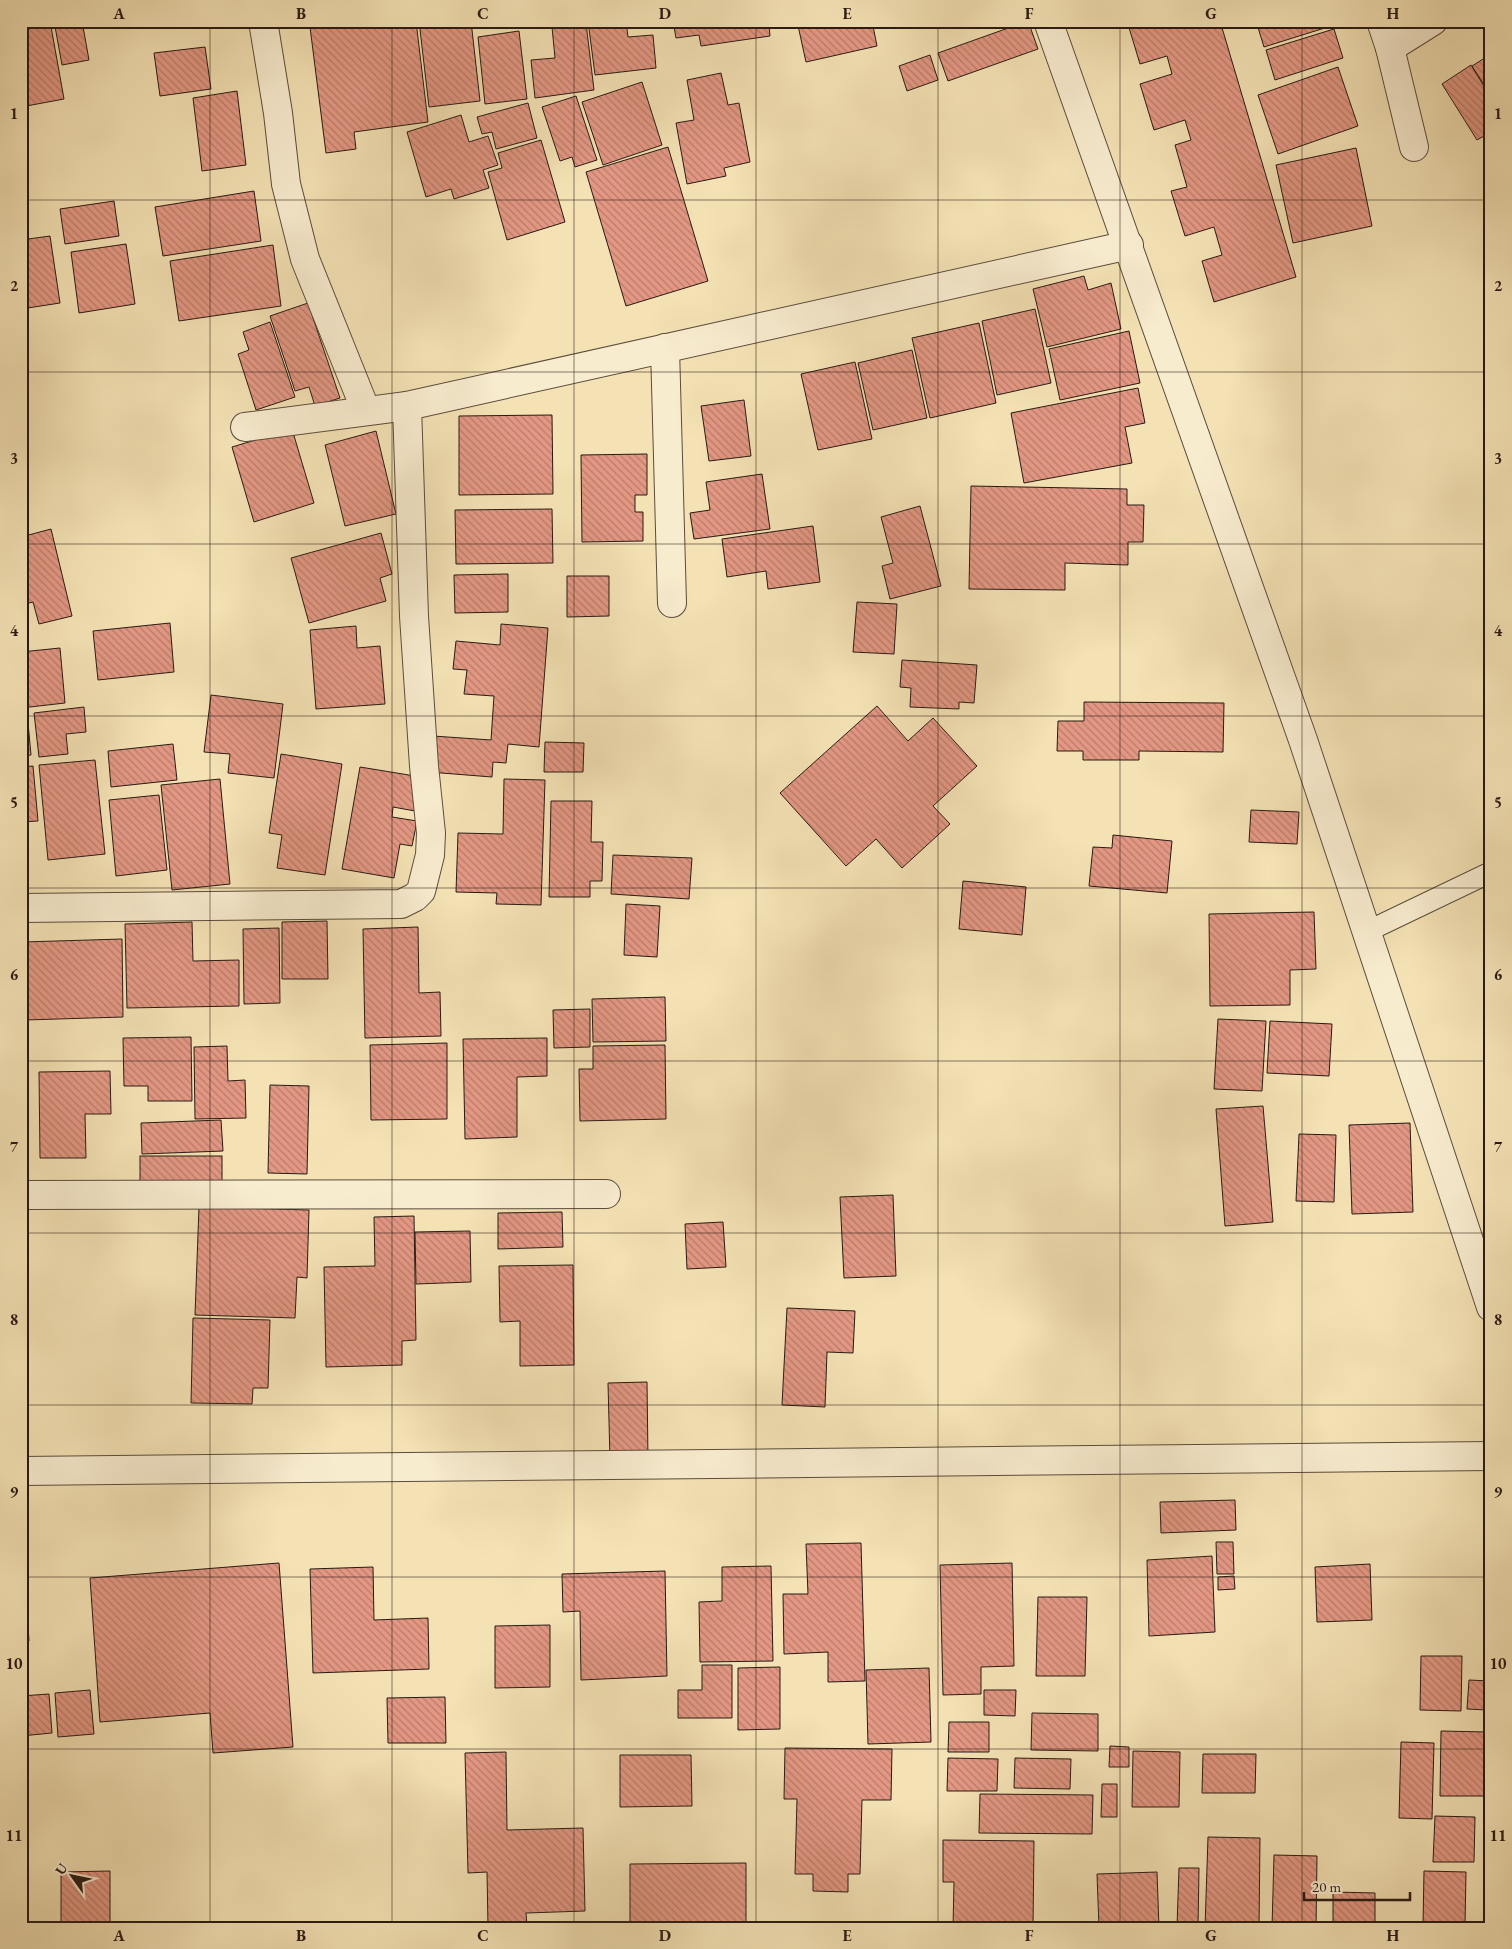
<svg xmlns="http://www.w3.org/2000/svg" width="1512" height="1949" viewBox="0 0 1512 1949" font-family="'EB Garamond',serif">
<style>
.building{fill:url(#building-back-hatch);stroke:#281a13}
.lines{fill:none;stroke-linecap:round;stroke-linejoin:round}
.service-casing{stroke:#5b4c3c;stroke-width:22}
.minor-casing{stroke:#5b4c3c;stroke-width:30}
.service{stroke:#f8eccf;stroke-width:20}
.minor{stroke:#f8eccf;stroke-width:28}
.grid{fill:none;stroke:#281a13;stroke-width:1;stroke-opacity:0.55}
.neatline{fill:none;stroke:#281a13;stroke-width:2}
.grid-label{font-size:16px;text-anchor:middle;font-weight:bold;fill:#281a13}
</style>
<defs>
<pattern id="building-back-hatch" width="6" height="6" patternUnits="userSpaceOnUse" patternTransform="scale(1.25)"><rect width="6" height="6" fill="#e49884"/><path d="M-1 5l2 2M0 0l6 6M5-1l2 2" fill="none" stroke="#b97b6b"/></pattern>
</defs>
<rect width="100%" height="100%" fill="#f4e2b5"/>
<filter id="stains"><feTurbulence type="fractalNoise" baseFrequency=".004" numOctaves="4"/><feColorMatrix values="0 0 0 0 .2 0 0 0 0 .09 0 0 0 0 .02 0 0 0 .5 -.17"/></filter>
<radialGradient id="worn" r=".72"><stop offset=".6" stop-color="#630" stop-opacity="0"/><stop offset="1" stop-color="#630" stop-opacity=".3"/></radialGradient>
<g class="building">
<polygon points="21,21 50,21 64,99 21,107"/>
<polygon points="54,21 82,21 89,60 62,65"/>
<polygon points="353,21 416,21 428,122 354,132 356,149 326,153 310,27"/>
<polygon points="419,21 471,21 480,101 429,107"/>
<polygon points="588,21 626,21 628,37 653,35 656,68 595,75"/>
<polygon points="673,21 790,21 769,25 770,36 701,46 699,35 676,38"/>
<polygon points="797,21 872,21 877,46 806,62"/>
<polygon points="1028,21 1038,49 948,81 938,53"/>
<polygon points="1127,21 1220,21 1296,277 1214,302 1202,261 1222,255 1214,227 1185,236 1171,191 1187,187 1175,145 1191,140 1185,120 1154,130 1140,84 1172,74 1167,56 1140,64"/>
<polygon points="1256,21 1330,21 1331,26 1264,47"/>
<polygon points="586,23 594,90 535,98 531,60 555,58 552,27"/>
<polygon points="1334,29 1343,58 1275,80 1266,50"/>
<polygon points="519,31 527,99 485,104 478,37"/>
<polygon points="205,47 211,89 160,96 154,53"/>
<polygon points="1491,54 1491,96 1472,66"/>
<polygon points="930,55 938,80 907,91 899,66"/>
<polygon points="1471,65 1491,98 1491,132 1477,140 1442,84"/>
<polygon points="1338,67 1358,126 1278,154 1258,95"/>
<polygon points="721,73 728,105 739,103 750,162 724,168 726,176 687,184 676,123 694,120 687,80"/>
<polygon points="642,82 662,145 603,165 582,102"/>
<polygon points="237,91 246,165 202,171 193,98"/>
<polygon points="576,96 597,160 575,167 572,157 560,161 542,107"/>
<polygon points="528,103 537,138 496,149 492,132 482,134 477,117"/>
<polygon points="461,115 469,142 488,136 498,165 483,170 489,188 454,199 451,189 426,197 407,132"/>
<polygon points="541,140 565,222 507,240 488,172 502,168 498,153"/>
<polygon points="668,147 708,281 626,306 586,172"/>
<polygon points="1356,148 1372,226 1293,243 1276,165"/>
<polygon points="254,191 261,241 163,256 155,207"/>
<polygon points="114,201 119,236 65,244 60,209"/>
<polygon points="50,236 60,303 21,309 21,240"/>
<polygon points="126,244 135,304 79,313 71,252"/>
<polygon points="273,245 281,306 179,321 170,261"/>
<polygon points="1084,276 1088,290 1111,283 1121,329 1047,347 1033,289"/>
<polygon points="308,303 340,398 315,406 309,387 295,391 270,316"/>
<polygon points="1035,309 1051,383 997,395 982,321"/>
<polygon points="270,322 295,397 256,410 238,354 249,350 243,332"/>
<polygon points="979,323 996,403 930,418 912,338"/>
<polygon points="1129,331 1140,383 1060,400 1049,349"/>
<polygon points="912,350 927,418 873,430 858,363"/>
<polygon points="855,362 872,439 818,450 801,374"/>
<polygon points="1138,388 1145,423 1125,427 1132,463 1024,483 1011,413"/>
<polygon points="744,400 751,456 709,461 701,406"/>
<polygon points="552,415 553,494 459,495 459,416"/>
<polygon points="292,429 314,503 254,522 232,447"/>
<polygon points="376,431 396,514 345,526 325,445"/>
<polygon points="647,454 647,495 635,495 635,512 643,512 643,541 582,542 581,455"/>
<polygon points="762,474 770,529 694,539 690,513 710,510 706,482"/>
<polygon points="971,486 1127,489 1127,505 1144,505 1143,542 1128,542 1128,565 1065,563 1065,590 969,589"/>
<polygon points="920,506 941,586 890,599 882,566 893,563 881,517"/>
<polygon points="552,509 553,563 456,564 455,510"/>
<polygon points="813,526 820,582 768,589 766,571 727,577 722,539"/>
<polygon points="51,529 72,616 39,624 33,602 21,605 21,537"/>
<polygon points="381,533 392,574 380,578 386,601 309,623 291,558"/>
<polygon points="508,574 508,612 455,613 454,575"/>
<polygon points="567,576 609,576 609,616 567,617"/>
<polygon points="857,602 897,604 894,654 853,652"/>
<polygon points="170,623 174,672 98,680 93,631"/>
<polygon points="501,624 548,628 539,747 508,744 506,763 493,762 492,777 429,772 433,736 491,740 494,696 464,694 467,670 453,669 456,641 500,645"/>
<polygon points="356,626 357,648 380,646 385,704 316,709 310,630"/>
<polygon points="60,648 65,703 21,708 21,652"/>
<polygon points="902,660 977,665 974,703 959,702 959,709 910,707 911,688 900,687"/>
<polygon points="211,695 283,704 274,778 228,773 230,754 204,752"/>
<polygon points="1084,702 1224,703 1223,752 1139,751 1139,760 1083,760 1083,751 1057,751 1058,721 1084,721"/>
<polygon points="877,706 908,741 933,718 977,766 933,806 950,824 902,868 876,839 846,866 780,793"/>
<polygon points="84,707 86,732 66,734 68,754 39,757 34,713"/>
<polygon points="27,712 31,755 21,756 21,713"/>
<polygon points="545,742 584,743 583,772 544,772"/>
<polygon points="173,744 177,780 111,787 108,751"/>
<polygon points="281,754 342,764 325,875 277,868 282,835 269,833"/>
<polygon points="95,760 105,854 48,860 39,765"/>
<polygon points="33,766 38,821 21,822 21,767"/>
<polygon points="360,767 421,777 415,811 393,807 392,817 417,821 412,846 400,844 394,878 342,869"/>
<polygon points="220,779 230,884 172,890 161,785"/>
<polygon points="504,779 545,780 541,905 496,904 497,893 456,892 458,833 503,834"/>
<polygon points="159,795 167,870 116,876 109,800"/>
<polygon points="551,801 592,801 591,842 603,842 602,881 590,881 590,897 549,897"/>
<polygon points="1251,810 1299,812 1297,844 1249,842"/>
<polygon points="1113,835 1172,841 1167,893 1089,886 1093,847 1112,848"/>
<polygon points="613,855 692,858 689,899 611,894"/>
<polygon points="963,881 1026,887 1022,935 959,929"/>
<polygon points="626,904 660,906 657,957 624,955"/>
<polygon points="1314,912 1316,969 1290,970 1290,1005 1210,1006 1209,914"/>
<polygon points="327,921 328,979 282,979 282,922"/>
<polygon points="192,922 193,961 239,960 239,1006 127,1008 125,924"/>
<polygon points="418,927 419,993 440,992 441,1036 365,1038 363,929"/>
<polygon points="279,928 280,1003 244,1004 243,929"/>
<polygon points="122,939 123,1017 25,1020 23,942"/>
<polygon points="665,997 666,1041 593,1042 592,999"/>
<polygon points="590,1009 590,1047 554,1048 553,1010"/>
<polygon points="1218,1019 1266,1021 1262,1091 1214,1089"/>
<polygon points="1270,1021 1332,1024 1329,1076 1267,1073"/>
<polygon points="191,1037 192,1101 148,1101 148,1086 124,1086 123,1038"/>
<polygon points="547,1038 547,1076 517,1077 517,1137 465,1139 463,1039"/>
<polygon points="447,1043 447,1119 371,1120 370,1045"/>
<polygon points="665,1045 666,1119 580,1121 579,1069 593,1069 593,1046"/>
<polygon points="227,1046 228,1081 245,1080 246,1118 195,1119 194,1047"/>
<polygon points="110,1071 111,1114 85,1114 86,1158 40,1158 39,1072"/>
<polygon points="270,1085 309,1086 307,1174 268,1173"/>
<polygon points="1263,1106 1273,1222 1225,1226 1216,1109"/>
<polygon points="221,1120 223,1151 142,1154 141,1123"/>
<polygon points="1410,1123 1413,1212 1352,1214 1349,1125"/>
<polygon points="1299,1134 1336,1135 1334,1202 1296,1201"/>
<rect x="140" y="1156" width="82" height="31"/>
<polygon points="893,1195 896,1276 844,1278 840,1197"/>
<polygon points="199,1207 309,1210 307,1278 297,1277 295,1318 195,1315"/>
<polygon points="562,1212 563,1247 498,1249 498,1213"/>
<polygon points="414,1216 416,1340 402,1341 402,1365 326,1367 324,1267 375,1266 374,1217"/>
<polygon points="723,1222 726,1267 687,1269 685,1224"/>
<polygon points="470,1231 471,1282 416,1284 415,1232"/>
<polygon points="573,1265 574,1365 520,1366 520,1321 500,1322 499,1266"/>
<polygon points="787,1308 855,1311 853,1353 827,1352 825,1407 782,1405"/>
<polygon points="193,1318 270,1320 268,1388 253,1388 252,1404 191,1403"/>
<polygon points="647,1382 648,1459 610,1460 608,1383"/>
<polygon points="1235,1500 1236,1530 1161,1533 1160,1502"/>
<polygon points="1216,1542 1233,1542 1234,1574 1217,1574"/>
<polygon points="861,1543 865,1681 828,1682 828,1652 784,1654 783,1594 808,1594 806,1544"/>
<polygon points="23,1556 29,1641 21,1642 21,1557"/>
<polygon points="1212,1556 1215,1632 1149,1636 1147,1560"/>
<polygon points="279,1563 293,1747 213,1753 210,1713 100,1722 90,1578"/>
<polygon points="1012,1563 1014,1666 981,1667 981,1694 943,1695 940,1565"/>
<polygon points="1370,1564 1372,1620 1317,1622 1315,1567"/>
<polygon points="771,1566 773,1661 700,1662 699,1602 722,1601 722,1567"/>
<polygon points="373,1567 374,1620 428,1618 429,1669 313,1673 310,1569"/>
<polygon points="665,1571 667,1676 581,1680 580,1611 563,1612 562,1574"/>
<polygon points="1234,1576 1235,1589 1218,1590 1218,1577"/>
<polygon points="1038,1597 1087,1597 1085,1676 1036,1676"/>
<polygon points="550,1625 550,1687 495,1688 495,1626"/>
<polygon points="1421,1656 1462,1656 1461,1711 1420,1710"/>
<polygon points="702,1665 732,1665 732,1718 678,1718 678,1690 702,1690"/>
<polygon points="780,1667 780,1729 738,1730 738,1668"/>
<polygon points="929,1668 931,1742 868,1744 866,1670"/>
<polygon points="1469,1680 1490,1681 1488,1710 1467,1709"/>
<polygon points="90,1690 94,1734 58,1737 55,1693"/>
<polygon points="984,1690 1016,1690 1015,1716 984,1715"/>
<polygon points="49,1694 52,1733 21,1736 21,1696"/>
<polygon points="445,1697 446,1743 388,1743 387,1698"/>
<polygon points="1032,1713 1098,1714 1098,1751 1031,1750"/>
<polygon points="949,1722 989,1722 989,1752 948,1752"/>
<polygon points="1441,1731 1487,1732 1486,1796 1440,1796"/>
<polygon points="1401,1742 1434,1743 1432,1819 1399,1818"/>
<polygon points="1110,1746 1129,1747 1129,1767 1109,1767"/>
<polygon points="785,1748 892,1749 891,1800 862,1800 860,1874 848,1874 848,1892 813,1891 813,1874 795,1874 797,1799 784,1799"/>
<polygon points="1133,1751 1180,1752 1179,1807 1132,1807"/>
<polygon points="506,1752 507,1830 583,1828 585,1911 526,1913 527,1926 488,1927 487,1872 468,1873 465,1753"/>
<polygon points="1203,1754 1256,1754 1255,1793 1202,1793"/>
<polygon points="620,1755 691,1755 692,1806 620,1807"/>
<polygon points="948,1758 998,1759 997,1791 947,1791"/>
<polygon points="1015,1758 1071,1759 1070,1789 1014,1788"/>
<polygon points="1102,1784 1117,1784 1117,1817 1101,1817"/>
<polygon points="980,1794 1093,1795 1092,1834 979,1833"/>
<polygon points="1435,1816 1475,1817 1474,1862 1433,1862"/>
<polygon points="1491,1827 1491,1928 1488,1928"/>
<polygon points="21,1829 26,1829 27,1928 21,1928"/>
<polygon points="1208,1837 1260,1838 1259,1928 1205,1928"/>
<polygon points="943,1840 1034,1841 1033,1928 953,1928 954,1882 943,1882"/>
<polygon points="1274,1855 1317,1856 1316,1928 1272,1928"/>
<polygon points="746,1863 746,1928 630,1928 630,1864"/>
<polygon points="1179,1868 1199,1868 1198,1927 1177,1927"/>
<polygon points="110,1871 110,1928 61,1928 61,1872"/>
<polygon points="1424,1871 1466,1872 1465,1925 1423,1925"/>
<polygon points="1157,1872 1159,1928 1099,1928 1097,1874"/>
<polygon points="1333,1892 1375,1893 1375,1928 1333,1928"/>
</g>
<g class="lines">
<g class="service-casing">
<polyline id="service" points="1366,932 1491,872"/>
</g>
<g class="minor-casing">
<g id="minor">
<polyline points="263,21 278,113 286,184 305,259 366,411"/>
<polyline points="1048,21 1303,740 1491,1307"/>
<polyline points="1381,21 1390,48 1414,147"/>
<polyline points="1390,48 1433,21"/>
<polyline points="665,348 672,603"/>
<polyline points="245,427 407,406 1129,245"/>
<polyline points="21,908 401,904 415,897 421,891 430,855 431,833 424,766 414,616 407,406"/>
<polyline points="21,1195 606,1194"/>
<polyline points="21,1471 1491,1456"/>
</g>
</g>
<use href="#service" class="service"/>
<use href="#minor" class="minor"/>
</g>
<path class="grid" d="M 210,21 L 210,1928M 392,21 L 392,1928M 574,21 L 574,1928M 756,21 L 756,1928M 938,21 L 938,1928M 1120,21 L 1120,1928M 1302,21 L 1302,1928M 21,200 L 1491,200M 21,372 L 1491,372M 21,544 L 1491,544M 21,716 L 1491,716M 21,888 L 1491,888M 21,1061 L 1491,1061M 21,1233 L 1491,1233M 21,1405 L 1491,1405M 21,1577 L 1491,1577M 21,1749 L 1491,1749"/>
<rect width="1512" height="1949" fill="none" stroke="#f4e2b5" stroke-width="55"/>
<g transform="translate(72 1876) rotate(303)" stroke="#f8eccf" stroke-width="4" paint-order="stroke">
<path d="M0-4L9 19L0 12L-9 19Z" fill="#281a13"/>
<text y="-8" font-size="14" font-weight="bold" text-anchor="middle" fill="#281a13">U</text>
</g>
<path d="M1304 1892v8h106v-8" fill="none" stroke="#281a13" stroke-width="2.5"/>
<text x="1312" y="1892" font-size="15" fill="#281a13" stroke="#f8eccf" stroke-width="4" paint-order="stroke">20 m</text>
<rect x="28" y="28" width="1456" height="1894" class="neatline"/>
<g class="grid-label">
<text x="119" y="19">A</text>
<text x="301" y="19">B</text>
<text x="483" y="19">C</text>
<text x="665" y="19">D</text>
<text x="847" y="19">E</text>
<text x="1029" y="19">F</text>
<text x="1211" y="19">G</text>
<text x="1393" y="19">H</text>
<text x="14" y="119">1</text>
<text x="1498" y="119">1</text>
<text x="14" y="291">2</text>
<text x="1498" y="291">2</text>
<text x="14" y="464">3</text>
<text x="1498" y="464">3</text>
<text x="14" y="636">4</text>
<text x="1498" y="636">4</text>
<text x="14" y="808">5</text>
<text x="1498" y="808">5</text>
<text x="14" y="980">6</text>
<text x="1498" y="980">6</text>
<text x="14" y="1152">7</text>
<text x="1498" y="1152">7</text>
<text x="14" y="1325">8</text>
<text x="1498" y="1325">8</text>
<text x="14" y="1497">9</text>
<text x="1498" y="1497">9</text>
<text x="14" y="1669">10</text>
<text x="1498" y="1669">10</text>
<text x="14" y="1841">11</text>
<text x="1498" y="1841">11</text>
<text x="119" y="1941">A</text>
<text x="301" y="1941">B</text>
<text x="483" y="1941">C</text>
<text x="665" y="1941">D</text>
<text x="847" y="1941">E</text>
<text x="1029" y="1941">F</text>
<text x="1211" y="1941">G</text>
<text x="1393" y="1941">H</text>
</g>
<rect width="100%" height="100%" filter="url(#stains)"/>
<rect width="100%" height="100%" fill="url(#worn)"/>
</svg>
